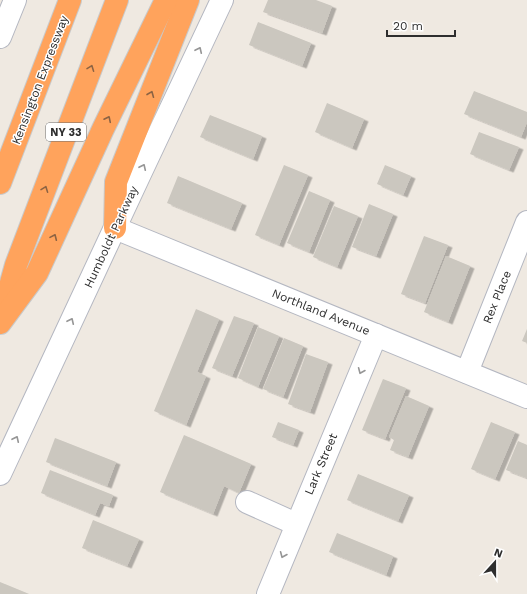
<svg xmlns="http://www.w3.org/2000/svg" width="527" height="594" viewBox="0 0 527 594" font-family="'Work Sans',sans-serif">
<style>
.building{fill:#cbc7bf;filter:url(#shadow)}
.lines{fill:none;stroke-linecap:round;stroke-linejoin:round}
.minor-casing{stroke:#b4b7c1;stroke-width:24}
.highway-casing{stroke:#c9c9c9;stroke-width:24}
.minor{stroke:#fff;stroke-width:22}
.highway{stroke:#ffa35c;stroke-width:22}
.oneway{stroke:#969696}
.oneway2{stroke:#8c6343}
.labels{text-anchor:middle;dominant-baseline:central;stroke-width:3;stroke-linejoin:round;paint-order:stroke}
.shield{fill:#fff;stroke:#6d6d6d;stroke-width:1}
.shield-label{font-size:11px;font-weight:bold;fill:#2e2e2e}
.street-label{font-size:12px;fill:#2e2e2e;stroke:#fff}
</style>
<defs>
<filter id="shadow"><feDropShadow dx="4.5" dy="2.5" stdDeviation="0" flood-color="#0004"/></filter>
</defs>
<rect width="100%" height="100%" fill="#efe9e1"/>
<g class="building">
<polygon points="268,0 316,0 332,6 322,33 263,12"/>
<polygon points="258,22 311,43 302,66 249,45"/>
<polygon points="474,91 527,112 527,122 521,137 464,114"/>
<polygon points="327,103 364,119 352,148 315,132"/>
<polygon points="210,115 262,136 253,159 200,137"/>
<polygon points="479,132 519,147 509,170 470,154"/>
<polygon points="284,165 308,175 279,245 255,235"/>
<polygon points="385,165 411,176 403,195 377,184"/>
<polygon points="178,176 242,203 231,229 167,203"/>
<polygon points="309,191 330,200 309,252 287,243"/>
<polygon points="369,204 393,214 376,256 352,247"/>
<polygon points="334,206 358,216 337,267 313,257"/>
<polygon points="424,236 448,245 425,303 401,294"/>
<polygon points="446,256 470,266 448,322 424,312"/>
<polygon points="196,309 219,319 197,372 206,376 186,425 154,411"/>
<polygon points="234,316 254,323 232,376 212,368"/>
<polygon points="258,327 279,336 258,387 238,378"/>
<polygon points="527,329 527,343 522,341"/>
<polygon points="284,338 303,346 283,397 263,389"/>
<polygon points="306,354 328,362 310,412 288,404"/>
<polygon points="383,379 406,388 385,439 362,430"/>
<polygon points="406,396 429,406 408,457 390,450 394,440 389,437"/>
<polygon points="278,422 299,430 293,445 272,437"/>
<polygon points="491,422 515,432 495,479 471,469"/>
<polygon points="184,435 251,464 239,493 224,486 213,514 160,492"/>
<polygon points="55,438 116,462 107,486 46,462"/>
<polygon points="518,441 527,445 527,478 506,470"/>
<polygon points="50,470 113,495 109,506 100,503 95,515 41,493"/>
<polygon points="358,474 409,495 398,521 347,500"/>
<polygon points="93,520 139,539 127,566 82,548"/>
<polygon points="337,533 393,556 386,575 329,552"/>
<polygon points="0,582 29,594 0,594"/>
</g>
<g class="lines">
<g class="minor-casing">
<g id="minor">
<polyline points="0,37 15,0"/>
<polyline points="115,228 527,397"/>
<polyline points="467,372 527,222"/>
<polyline points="0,474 140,174 222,0"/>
<polyline points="247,502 296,524"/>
<polyline points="268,594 376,335"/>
</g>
</g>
<g class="highway-casing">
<g id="highway">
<polyline points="0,183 70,0"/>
<polyline points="115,228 116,182 188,0"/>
<polyline points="3,311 16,265 117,0"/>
<polyline points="0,323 37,273 103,129 166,0"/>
</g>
</g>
<use href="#minor" class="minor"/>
<use href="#highway" class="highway"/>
</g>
<defs><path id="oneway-chevron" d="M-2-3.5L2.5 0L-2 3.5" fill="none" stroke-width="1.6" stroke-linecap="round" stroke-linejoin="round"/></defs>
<g class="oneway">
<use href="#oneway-chevron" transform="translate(199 50) rotate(-65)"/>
<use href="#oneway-chevron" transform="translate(143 167) rotate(-65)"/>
<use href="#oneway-chevron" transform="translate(71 321) rotate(-65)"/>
<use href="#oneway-chevron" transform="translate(361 371) rotate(113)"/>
<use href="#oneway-chevron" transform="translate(16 439) rotate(-65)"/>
<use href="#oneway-chevron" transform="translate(283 555) rotate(113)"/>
</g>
<g class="oneway2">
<use href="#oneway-chevron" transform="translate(91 68) rotate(-69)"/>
<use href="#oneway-chevron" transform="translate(151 94) rotate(-68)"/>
<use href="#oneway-chevron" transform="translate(108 119) rotate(-64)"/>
<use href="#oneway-chevron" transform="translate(45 189) rotate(-69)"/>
<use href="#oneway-chevron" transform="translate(54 237) rotate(-66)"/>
</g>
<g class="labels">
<rect class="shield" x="46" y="123" width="40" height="18" rx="3"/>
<g class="shield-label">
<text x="66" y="132">NY 33</text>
</g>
<g class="street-label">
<text transform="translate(40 80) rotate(-69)">Kensington Expressway</text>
<text transform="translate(111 237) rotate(-65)">Humboldt Parkway</text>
<text transform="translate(497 297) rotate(-68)">Rex Place</text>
<text transform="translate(321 312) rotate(22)">Northland Avenue</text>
<text transform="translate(321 464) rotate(-67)">Lark Street</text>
</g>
</g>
<g transform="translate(495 562) rotate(21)" stroke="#ffffff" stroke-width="3" paint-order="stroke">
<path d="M0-3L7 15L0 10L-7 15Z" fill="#2e2e2e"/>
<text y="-6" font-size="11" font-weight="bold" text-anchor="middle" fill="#2e2e2e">N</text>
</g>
<path d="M387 30v6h68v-6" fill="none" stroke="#2e2e2e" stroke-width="2"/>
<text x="393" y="30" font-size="12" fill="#2e2e2e" stroke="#ffffff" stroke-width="3" paint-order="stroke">20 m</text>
</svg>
